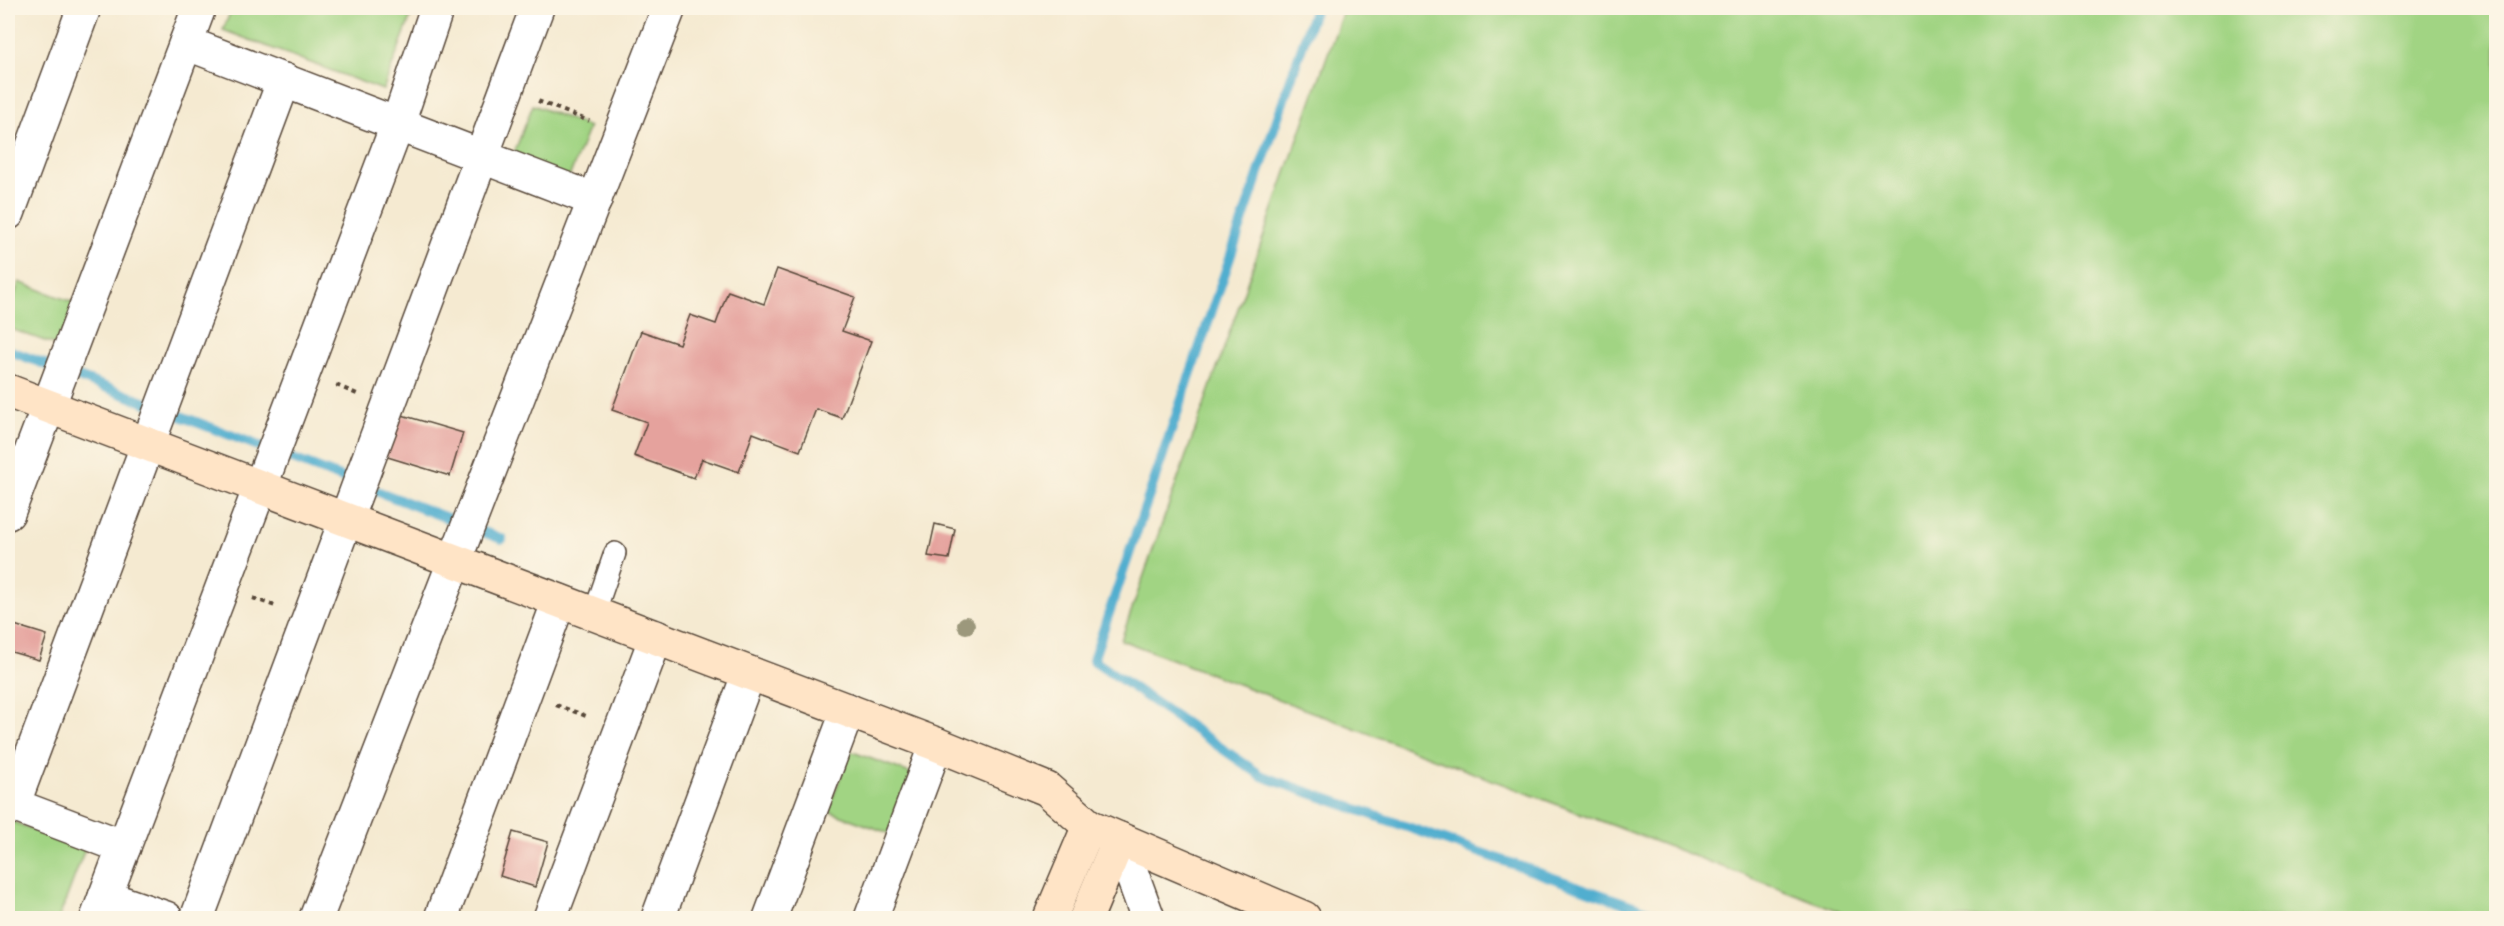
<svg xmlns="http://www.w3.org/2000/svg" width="2504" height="926" viewBox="0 0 2504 926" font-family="Pangolin,sans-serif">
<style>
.green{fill:#a1d483;stroke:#6e7f50;stroke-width:1.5}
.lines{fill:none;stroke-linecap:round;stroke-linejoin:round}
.stream{stroke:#51aecf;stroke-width:10}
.building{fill:#e5a29d}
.lane-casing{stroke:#574739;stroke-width:24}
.street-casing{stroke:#574739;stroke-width:36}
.secondary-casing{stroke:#574739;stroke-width:36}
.path{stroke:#574739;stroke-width:4;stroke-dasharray:4.5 4.5;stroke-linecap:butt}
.lane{stroke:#fff;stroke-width:21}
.street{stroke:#fff;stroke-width:33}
.secondary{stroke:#ffe4c6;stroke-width:33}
.tree{fill:#9c987c}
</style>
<rect width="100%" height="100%" fill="#fcf5e5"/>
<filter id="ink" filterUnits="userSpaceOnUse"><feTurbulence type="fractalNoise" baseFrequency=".0167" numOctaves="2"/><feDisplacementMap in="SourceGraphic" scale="12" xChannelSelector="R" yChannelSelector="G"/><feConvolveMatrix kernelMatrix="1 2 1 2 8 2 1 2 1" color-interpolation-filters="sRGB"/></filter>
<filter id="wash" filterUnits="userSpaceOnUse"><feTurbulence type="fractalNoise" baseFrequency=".008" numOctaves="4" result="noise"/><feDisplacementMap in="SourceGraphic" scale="24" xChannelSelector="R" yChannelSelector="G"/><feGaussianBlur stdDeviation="1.35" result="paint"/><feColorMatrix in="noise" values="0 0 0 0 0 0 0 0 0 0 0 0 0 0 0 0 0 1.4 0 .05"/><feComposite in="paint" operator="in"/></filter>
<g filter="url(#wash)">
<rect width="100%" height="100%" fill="#f5ead1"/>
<g class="green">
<polygon points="232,8 414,8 383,90 223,30"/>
<polygon points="1344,8 2496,8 2496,918 1858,918 1121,640"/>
<polygon points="533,105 589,127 568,180 512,158"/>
<polygon points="19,282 75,303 59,346 8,328 8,315"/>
<polygon points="850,751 913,774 891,834 828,811"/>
<polygon points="8,820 85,849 59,918 8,918"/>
</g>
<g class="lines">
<g class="stream">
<polyline points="1315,8 1093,660 1262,776 1667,918"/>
<polyline points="8,350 502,539"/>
</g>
</g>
<g id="blocks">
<g class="building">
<polygon points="777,269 855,297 842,331 871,341 842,418 816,409 800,451 753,433 739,472 702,459 694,478 634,456 647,422 612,410 641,331 679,344 690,315 716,324 728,291 764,304"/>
<polygon points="395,413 463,433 450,476 381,455"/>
<polygon points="935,524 955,529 949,559 928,556"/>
<polygon points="11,624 47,635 39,660 8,651 8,636"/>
<polygon points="513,832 548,842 535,887 500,876"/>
</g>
</g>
</g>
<g filter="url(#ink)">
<use href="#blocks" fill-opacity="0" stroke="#574739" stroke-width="1.5"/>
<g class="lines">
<g class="lane-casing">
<polyline id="lane" points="594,614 615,553"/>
</g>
<g class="street-casing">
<g id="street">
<polyline points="186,43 595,200"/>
<polyline points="8,213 84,8"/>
<polyline points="8,513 199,8"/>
<polyline points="8,803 124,847"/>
<polyline points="13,805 284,80"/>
<polyline points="1119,839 1148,918"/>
<polyline points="105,897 166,918"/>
<polyline points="97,918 398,123 437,8"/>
<polyline points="197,918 537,8"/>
<polyline points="316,918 669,8"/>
<polyline points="441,918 559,601"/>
<polyline points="550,918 656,637"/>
<polyline points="658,918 749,673"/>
<polyline points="770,918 848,710"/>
<polyline points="871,918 936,744"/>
</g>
</g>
<g class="secondary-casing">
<g id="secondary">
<polyline points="8,391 936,744 1047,789 1089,826 1304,918"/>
<polyline points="1050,918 1089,826"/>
<polyline points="1086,918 1119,839"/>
</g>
</g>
<g class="path">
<polyline points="538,101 589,121"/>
<polyline points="336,385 357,394"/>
<polyline points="253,598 278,607"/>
<polyline points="556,705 589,717"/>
</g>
<use href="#lane" class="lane"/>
<use href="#street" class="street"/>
<use href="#secondary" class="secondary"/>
</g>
<circle class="tree" cx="966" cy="625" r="9"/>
</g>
<rect width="2504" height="926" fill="none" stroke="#fcf5e5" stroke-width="30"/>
</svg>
